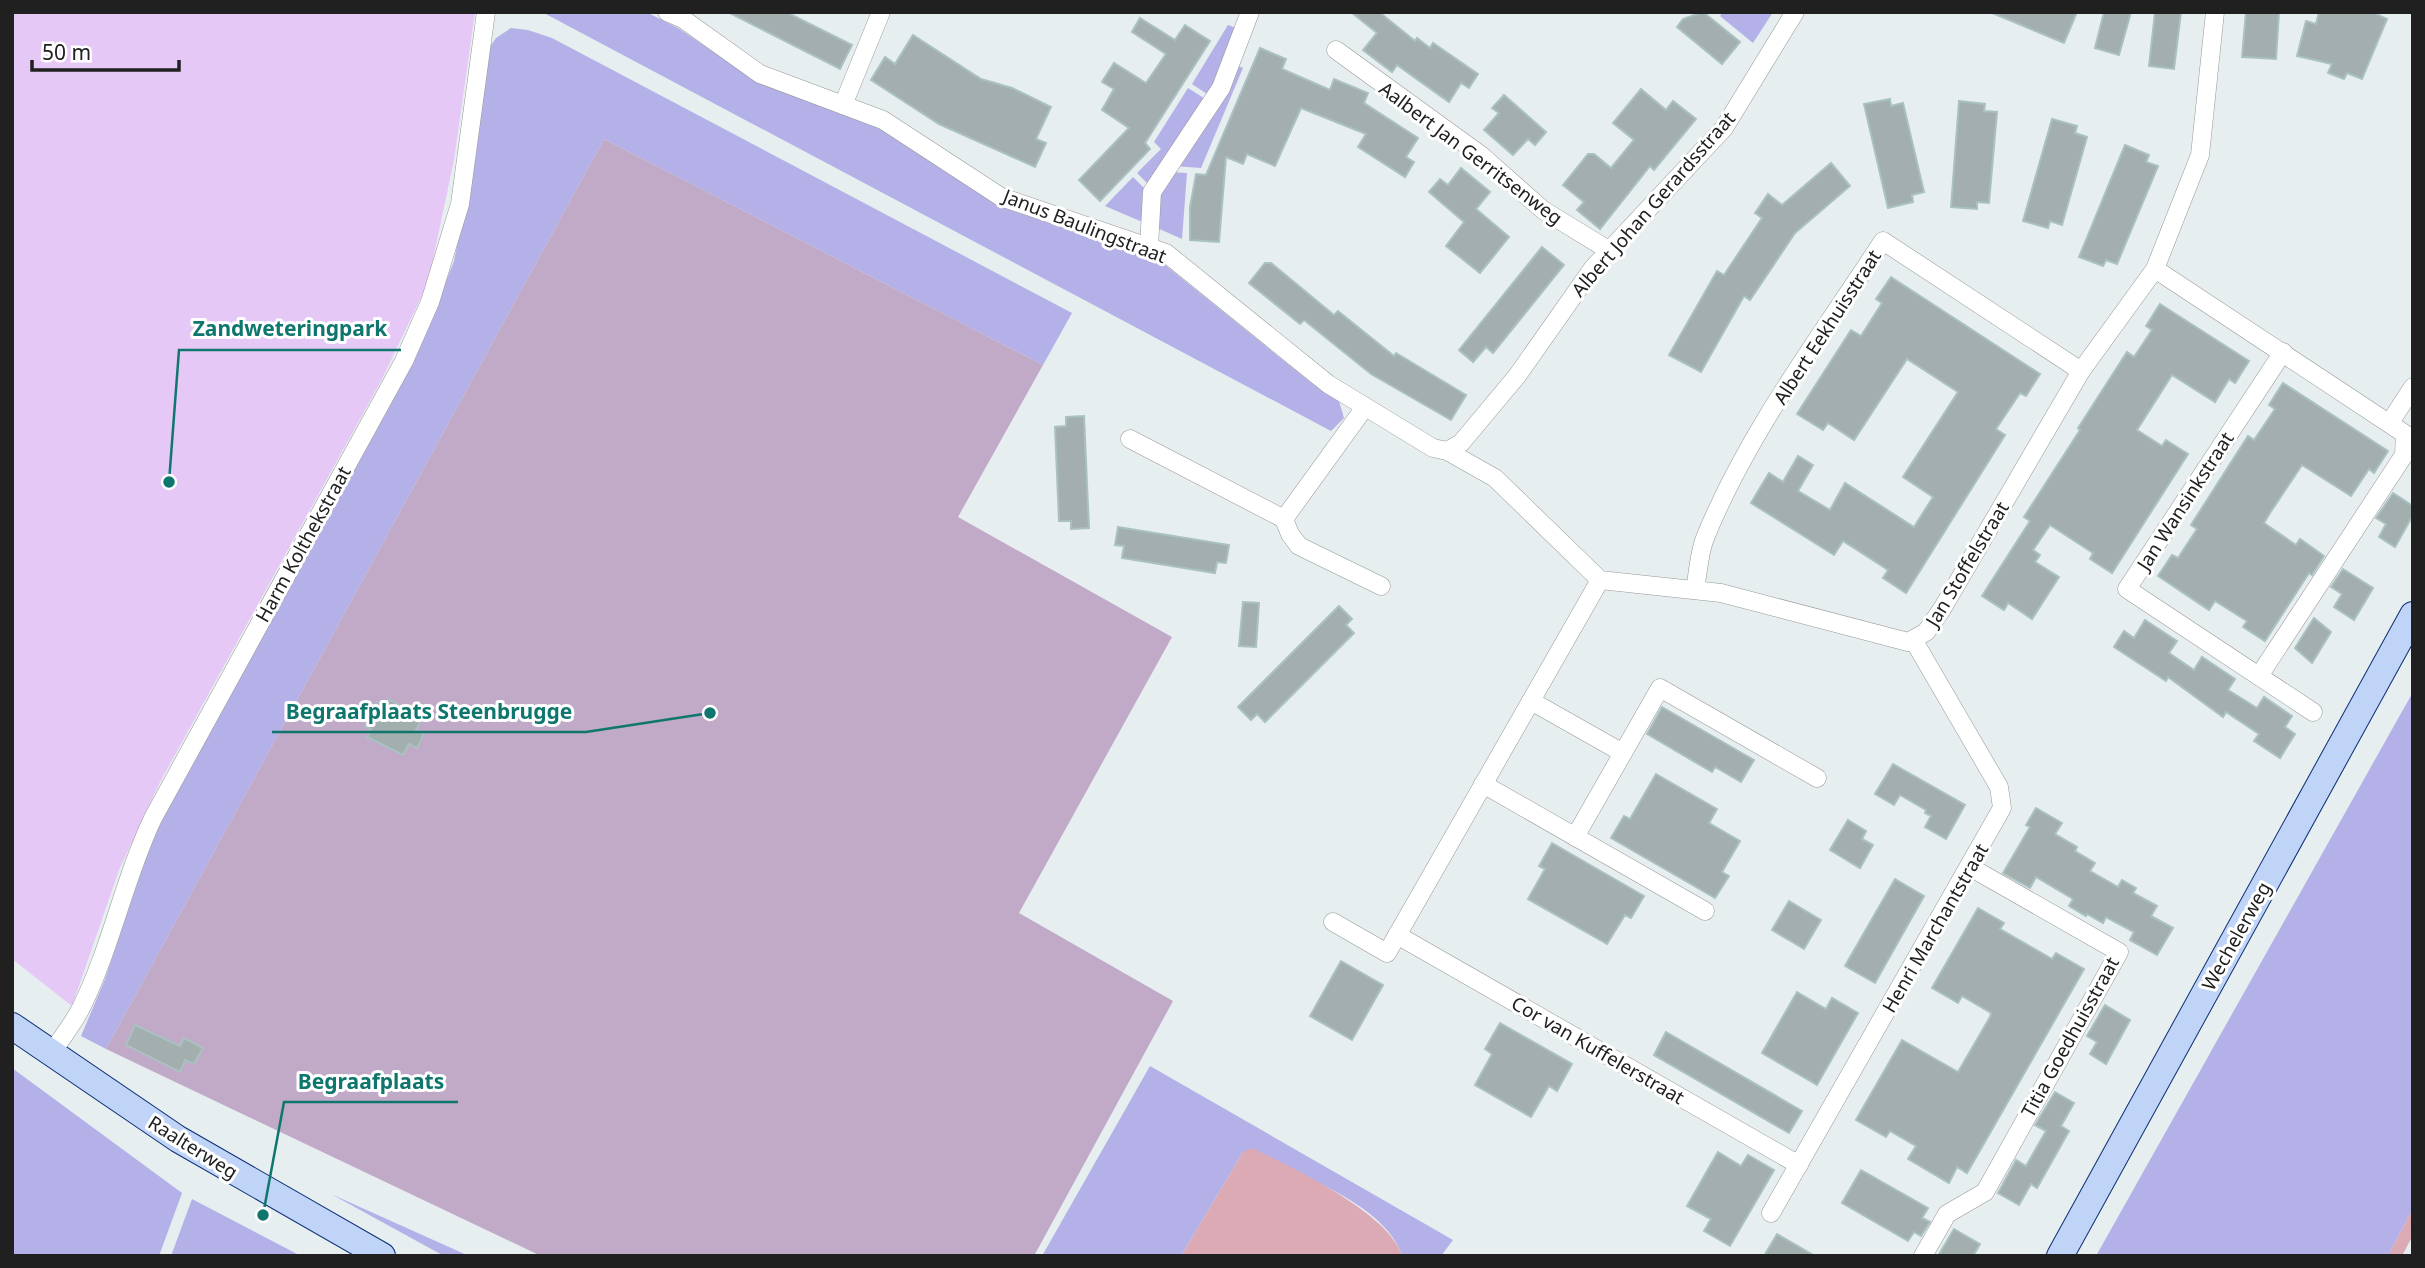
<svg xmlns="http://www.w3.org/2000/svg" width="2425" height="1268" viewBox="0 0 2425 1268" font-family="'Noto Sans',sans-serif">
<style>
.grass{fill:#b4b0e8}
.cemetery{fill:#c0aac8}
.park{fill:#e6c8f7}
.water{fill:#dcaab4}
.building{fill:#a3afaf;stroke:#aac1c2;stroke-width:2}
.lines{fill:none;stroke-linecap:round;stroke-linejoin:round}
.street-casing{stroke:#979797;stroke-width:19}
.secondary-casing{stroke:#0a2d75;stroke-width:28}
.street{stroke:#fff;stroke-width:18}
.secondary{stroke:#bfd4f7;stroke-width:26}
.labels{text-anchor:middle;dominant-baseline:central;stroke-width:6;stroke-linejoin:round;paint-order:stroke}
.street-label{font-size:19px;fill:#202020;stroke:#fff}
.leader{fill:none;stroke:#0f766e;stroke-width:2.5}
.callout-dot{fill:#0f766e;stroke:#fff;stroke-width:2.5}
.callout-label{font-size:21px;text-anchor:middle;font-weight:bold;fill:#0f766e;stroke:#fff;stroke-width:6;stroke-linejoin:round;paint-order:stroke}
</style>
<rect width="100%" height="100%" fill="#e7eef0"/>
<g class="grass">
<polygon points="542,12 646,12 678,28 759,83 877,127 999,206 1160,261 1314,385 1339,401 1344,418 1331,431"/>
<polygon points="1723,12 1773,12 1753,43 1720,16"/>
<polygon points="1228,25 1239,29 1210,96 1192,84"/>
<polygon points="511,28 528,30 552,38 1072,313 1043,365 604,139 106,1049 81,1036 105,979 154,834 422,342 454,261 467,195 487,51 496,38"/>
<polygon points="1234,64 1243,68 1201,168 1173,166"/>
<polygon points="1188,88 1207,100 1150,186 1137,173 1161,149 1154,142"/>
<polygon points="1170,172 1187,173 1182,239 1155,227 1156,193"/>
<polygon points="1133,177 1148,192 1147,224 1105,206"/>
<polygon points="2413,692 2413,1208 2388,1256 2096,1256"/>
<path d="M 1150,1066 L 1453,1240 L 1441,1256 L 1402,1256 C 1387,1204 1289,1169 1243,1152 L 1181,1256 L 1042,1256 Z"/>
<polygon points="12,1068 182,1193 159,1256 12,1256"/>
<polygon points="331,1194 469,1256 444,1256"/>
<polygon points="192,1199 301,1256 171,1256"/>
</g>
<polygon class="cemetery" points="604,139 1043,365 958,517 1172,637 1019,913 1173,1001 1034,1256 541,1256 106,1049"/>
<polygon class="park" points="12,12 475,12 454,160 428,283 381,381 160,782 119,870 72,1006 12,959"/>
<g class="water">
<path d="M 1252,1148 C 1291,1167 1390,1213 1402,1256 L 1181,1256 L 1243,1152 Z"/>
<polygon points="2413,1208 2413,1235 2402,1256 2388,1256"/>
</g>
<g class="building">
<polygon points="728,12 786,12 852,45 840,69"/>
<polygon points="1351,12 1379,12 1415,41 1417,38 1430,48 1433,43 1478,74 1469,88 1461,83 1449,102 1397,65 1392,72 1363,50 1377,33"/>
<polygon points="1703,12 1740,42 1722,64 1677,27 1683,19"/>
<polygon points="1990,12 2077,12 2064,43"/>
<polygon points="2104,12 2131,12 2119,55 2095,48"/>
<polygon points="2155,12 2181,12 2174,69 2149,66"/>
<polygon points="2246,12 2279,12 2276,59 2242,57"/>
<polygon points="2319,12 2372,12 2387,19 2362,79 2347,73 2344,79 2328,73 2332,64 2297,56 2306,21 2316,24"/>
<polygon points="1140,18 1175,40 1185,25 1210,41 1145,143 1150,149 1100,201 1079,180 1129,128 1102,110 1114,89 1102,82 1114,63 1146,83 1166,54 1132,32"/>
<polygon points="913,35 981,79 1012,88 1051,107 1036,139 1046,143 1035,167 939,124 871,80 885,57 895,64"/>
<polygon points="1260,48 1286,59 1282,69 1330,90 1334,79 1368,93 1364,103 1418,138 1406,157 1414,162 1405,177 1358,147 1366,134 1301,108 1275,166 1247,154 1243,164 1226,157 1219,242 1190,240 1190,207 1196,174 1206,175"/>
<polygon points="1641,89 1666,110 1673,101 1696,119 1654,170 1650,166 1600,229 1577,210 1584,202 1563,185 1588,154 1594,154 1611,168 1634,140 1613,123"/>
<polygon points="1504,95 1546,132 1535,145 1528,139 1513,155 1484,130 1499,113 1492,108"/>
<polygon points="1890,99 1891,106 1903,103 1924,192 1912,195 1913,202 1888,208 1864,104"/>
<polygon points="1959,101 1985,104 1984,111 1997,112 1989,203 1977,202 1977,209 1951,207"/>
<polygon points="2052,119 2077,126 2075,133 2087,137 2062,225 2050,221 2048,228 2023,221"/>
<polygon points="2125,145 2149,155 2146,162 2158,166 2117,264 2106,260 2103,266 2079,257"/>
<polygon points="1831,163 1850,186 1795,233 1750,300 1744,296 1701,372 1669,355 1717,271 1724,275 1762,218 1755,213 1768,194 1782,205"/>
<polygon points="1461,168 1490,192 1476,209 1509,237 1480,273 1446,246 1464,222 1429,192 1440,179 1448,185"/>
<polygon points="1542,247 1564,265 1493,353 1486,347 1473,362 1459,350"/>
<polygon points="1265,263 1271,263 1334,315 1338,311 1394,356 1396,353 1466,395 1451,420 1371,374 1304,320 1300,324 1249,283"/>
<polygon points="1891,277 2040,374 2026,396 2020,393 1996,429 2005,435 1906,593 1883,578 1888,570 1843,541 1834,555 1751,503 1769,473 1783,482 1798,456 1813,465 1798,491 1830,510 1845,483 1914,527 1933,497 1903,477 1958,392 1907,359 1854,440 1828,423 1823,430 1797,414 1851,330 1861,336 1882,303 1876,299"/>
<polygon points="2160,304 2249,361 2235,383 2229,379 2215,402 2172,375 2137,430 2162,446 2166,440 2188,454 2112,573 2090,559 2093,553 2050,525 2033,550 2040,555 2035,562 2059,577 2032,619 2008,603 2004,610 1982,596 2030,521 2024,517 2080,430 2078,428 2089,411 2127,352 2134,357 2152,330 2146,326"/>
<polygon points="2283,383 2388,451 2374,473 2369,469 2351,496 2302,465 2270,513 2264,523 2296,545 2300,539 2324,556 2312,575 2309,573 2265,641 2243,627 2247,621 2215,601 2209,610 2158,576 2172,555 2178,558 2197,529 2191,525 2248,436 2254,440 2275,409 2269,405"/>
<polygon points="1084,416 1089,528 1071,529 1071,521 1059,521 1055,427 1066,426 1066,417"/>
<polygon points="2393,493 2413,506 2413,515 2395,547 2379,537 2386,524 2376,518"/>
<polygon points="1118,527 1229,545 1226,563 1217,562 1215,573 1122,558 1124,546 1115,545"/>
<polygon points="2343,569 2373,588 2354,620 2334,607 2342,594 2331,587"/>
<polygon points="1243,602 1259,603 1256,647 1239,646"/>
<polygon points="1339,606 1352,619 1346,625 1354,633 1265,722 1257,714 1251,720 1238,707"/>
<polygon points="2314,618 2331,632 2312,663 2295,648"/>
<polygon points="2145,620 2177,641 2169,653 2194,670 2202,657 2235,679 2228,690 2257,708 2264,697 2292,716 2285,727 2295,734 2280,758 2254,741 2259,734 2226,712 2223,717 2168,677 2166,681 2114,647 2124,631 2134,638"/>
<polygon points="388,699 422,718 416,730 424,734 417,748 409,744 403,755 367,737 371,729 365,726 377,702 384,706"/>
<polygon points="1662,707 1754,760 1741,782 1715,767 1712,772 1647,734"/>
<polygon points="1893,764 1965,805 1946,839 1925,827 1931,816 1925,813 1926,810 1900,795 1894,805 1875,794"/>
<polygon points="1656,774 1717,809 1709,823 1740,841 1722,872 1729,876 1715,898 1611,838 1624,816 1630,819"/>
<polygon points="2036,808 2062,823 2055,834 2077,847 2075,851 2095,863 2090,871 2118,887 2122,880 2136,888 2133,893 2157,906 2151,916 2173,928 2157,955 2130,940 2134,932 2106,917 2103,923 2087,914 2086,916 2069,906 2073,899 2036,877 2030,888 2003,873 2030,827 2026,825"/>
<polygon points="1848,820 1866,831 1862,839 1873,845 1860,868 1830,850"/>
<polygon points="1552,843 1644,896 1631,918 1625,915 1607,944 1528,899 1545,869 1539,866"/>
<polygon points="1895,879 1924,896 1875,983 1845,966"/>
<polygon points="1789,901 1821,920 1804,949 1772,930"/>
<polygon points="1978,908 2004,923 2000,929 2052,959 2056,953 2084,969 1967,1173 1957,1167 1949,1183 1908,1159 1916,1146 1890,1131 1886,1137 1856,1120 1902,1040 1958,1072 1990,1017 1991,1013 1962,996 1958,1003 1932,988"/>
<polygon points="1341,961 1383,985 1352,1040 1310,1016"/>
<polygon points="1797,992 1826,1009 1832,998 1858,1013 1817,1085 1762,1053"/>
<polygon points="2105,1005 2130,1020 2106,1064 2090,1054 2097,1042 2087,1036"/>
<polygon points="1500,1023 1572,1064 1557,1091 1549,1086 1531,1117 1475,1085 1492,1054 1485,1049"/>
<polygon points="135,1025 180,1046 184,1038 203,1048 194,1064 185,1060 180,1072 126,1045"/>
<polygon points="1666,1032 1802,1111 1789,1133 1654,1055"/>
<polygon points="2055,1092 2074,1103 2061,1126 2069,1131 2037,1188 2031,1184 2019,1205 1998,1193 2016,1160 2026,1166 2046,1131 2035,1125"/>
<polygon points="1718,1152 1741,1166 1748,1155 1774,1170 1730,1246 1704,1231 1711,1219 1687,1206"/>
<polygon points="1861,1170 1928,1208 1922,1218 1930,1222 1921,1236 1914,1232 1908,1241 1842,1203"/>
<polygon points="1954,1229 1980,1244 1973,1256 1938,1256"/>
<polygon points="1777,1234 1815,1256 1764,1256"/>
</g>
<g class="lines">
<g class="street-casing">
<g id="street">
<polyline points="667,12 683,19 760,74 883,120 1001,197 1166,253 1328,384 1433,448 1447,451 1495,478 1600,580 1721,593 1908,642 1926,632 1942,609 2081,371 2155,269 2200,155 2215,12"/>
<polyline points="1336,50 1482,156 1543,210 1610,251"/>
<polyline points="843,105 881,12"/>
<polyline points="1149,247 1152,192 1221,88 1250,12"/>
<polyline points="2155,269 2405,434 2404,455 2259,676"/>
<polyline points="2283,352 2127,589 2313,712"/>
<polyline points="1365,407 1284,519 1290,534 1299,546 1381,586"/>
<polyline points="2391,421 2413,387"/>
<polyline points="1130,439 1284,519"/>
<polyline points="1447,451 1461,443 1517,376 1593,268 1724,128 1795,12"/>
<path d="M 1695,590 C 1698,573 1699,553 1705,538 C 1748,432 1821,336 1883,241 L 2081,371"/>
<polyline points="1531,701 1623,753"/>
<polyline points="1483,784 1705,911"/>
<polyline points="1575,837 1660,688 1817,778"/>
<polyline points="1333,922 1387,953 1600,580"/>
<polyline points="1397,935 1799,1165"/>
<path d="M 51,1053 C 62,1038 73,1024 81,1008 C 111,948 124,879 153,818 L 404,361 L 430,302 L 460,204 L 486,12"/>
<polyline points="1771,1213 2002,808 1999,787 1914,641"/>
<polyline points="1923,1256 1947,1214 1985,1192 2119,952 1970,867"/>
</g>
</g>
<g class="secondary-casing">
<g id="secondary">
<polyline points="12,1026 178,1139 382,1256"/>
<polyline points="2060,1256 2413,615"/>
</g>
</g>
<use href="#street" class="street"/>
<use href="#secondary" class="secondary"/>
</g>
<g class="labels">
<g class="street-label">
<text transform="translate(1471 153) rotate(37)">Aalbert Jan Gerritsenweg</text>
<text transform="translate(1653 204) rotate(-49)">Albert Johan Gerardsstraat</text>
<text transform="translate(1085 226) rotate(21)">Janus Baulingstraat</text>
<text transform="translate(1827 327) rotate(-57)">Albert Eekhuisstraat</text>
<text transform="translate(2185 501) rotate(-57)">Jan Wansinkstraat</text>
<text transform="translate(303 544) rotate(-61)">Harm Kolthekstraat</text>
<text transform="translate(1967 564) rotate(-59)">Jan Stoffelstraat</text>
<text transform="translate(1935 928) rotate(-60)">Henri Marchantstraat</text>
<text transform="translate(2236 936) rotate(-61)">Wechelerweg</text>
<text transform="translate(2070 1037) rotate(-61)">Titia Goedhuisstraat</text>
<text transform="translate(1598 1050) rotate(30)">Cor van Kuffelerstraat</text>
<text transform="translate(193 1147) rotate(32)">Raalterweg</text>
</g>
</g>
<path class="leader" d="M169 482L179 350H401M710 713L586 732H272M263 1215L284 1102H458"/>
<g class="callout-dot">
<circle cx="169" cy="482" r="7"/>
<circle cx="710" cy="713" r="7"/>
<circle cx="263" cy="1215" r="7"/>
</g>
<g class="callout-label">
<text x="290" y="336">Zandweteringpark</text>
<text x="429" y="719">Begraafplaats Steenbrugge</text>
<text x="371" y="1089">Begraafplaats</text>
</g>
<rect width="2425" height="1268" fill="none" stroke="#202020" stroke-width="28"/>
<path d="M32 60v10h147v-10" fill="none" stroke="#202020" stroke-width="3.5"/>
<text x="42" y="60" font-size="21" fill="#202020" stroke="#ffffff" stroke-width="5" paint-order="stroke">50 m</text>
</svg>
